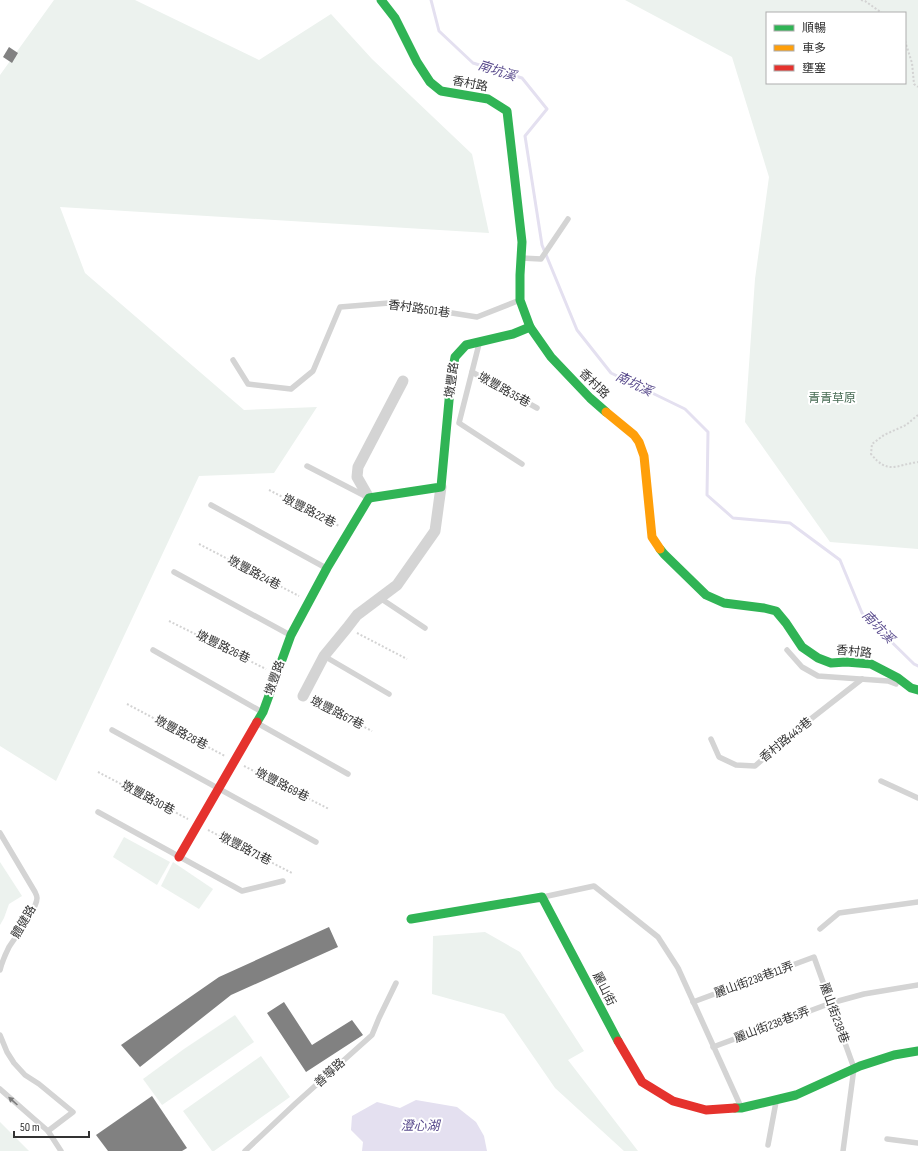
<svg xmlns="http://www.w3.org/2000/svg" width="918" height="1151" viewBox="0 0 918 1151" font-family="'Sofia Sans Condensed','Noto Sans TC',sans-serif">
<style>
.green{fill:#ecf2ee;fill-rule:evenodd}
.water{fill:#e4e0f0}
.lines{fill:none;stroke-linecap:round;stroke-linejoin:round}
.stream{stroke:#e4e0f0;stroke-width:3}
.building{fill:#818181}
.path{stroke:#d3d3d3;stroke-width:2;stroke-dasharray:2 2;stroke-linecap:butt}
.lane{stroke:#d4d4d4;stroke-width:5.5}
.street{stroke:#d4d4d4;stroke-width:11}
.fast{stroke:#30b455;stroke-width:9}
.slow{stroke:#ff9f0a;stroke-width:9}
.jam{stroke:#e5322d;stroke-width:9}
.oneway{fill:#7b7b7b}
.labels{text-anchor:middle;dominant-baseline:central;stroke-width:4;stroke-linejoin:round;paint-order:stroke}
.street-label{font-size:12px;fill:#333;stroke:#fff}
.park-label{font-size:12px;fill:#456a52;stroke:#fff}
.water-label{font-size:13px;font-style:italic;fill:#584a8c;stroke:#fff}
</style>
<rect width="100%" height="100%" fill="#fff"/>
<g class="green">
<polygon points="54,0 135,0 259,60 331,14 372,59 472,154 489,233 60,207 85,273 244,410 317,407 274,473 199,476 56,781 0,746 0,75"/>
<path d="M 625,0 L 918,0 L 918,549 L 830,542 L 745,422 L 755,279 L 769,177 L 732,57 ZM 767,13 L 905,13 L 905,83 L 767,83 Z"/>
<polygon points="124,837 170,862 157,885 113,857"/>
<polygon points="0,862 22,896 9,904 4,918 0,925"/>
<polygon points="173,862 213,889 199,909 161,886"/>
<polygon points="485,932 520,952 584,1051 568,1060 638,1151 624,1151 555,1088 504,1014 432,994 433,936"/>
<polygon points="235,1015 254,1042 162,1105 143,1079 184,1049"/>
<polygon points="261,1056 290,1097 214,1151 212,1151 183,1111"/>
<polygon points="0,1122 29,1151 0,1151"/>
</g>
<polygon class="water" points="416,1100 457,1107 476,1122 484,1136 487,1151 362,1151 363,1142 351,1130 352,1116 377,1102 400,1108"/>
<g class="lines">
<polyline class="stream" points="431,0 439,31 473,63 522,78 547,109 525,136 542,245 577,330 611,373 685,409 708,432 707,495 733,518 790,523 840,560 862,613 914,664 918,666"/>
</g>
<g class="building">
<polygon points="9,47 18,53 12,63 3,57"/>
<polygon points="329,927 338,947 231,995 140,1067 121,1045 219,977"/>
<polygon points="284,1002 312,1045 352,1020 363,1035 306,1072 267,1013"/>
<polygon points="152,1096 187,1148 182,1151 108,1151 96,1135"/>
</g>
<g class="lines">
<g class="path">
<polyline points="861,0 865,1 882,13"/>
<polyline points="905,41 912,63 914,84 918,87"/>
<path d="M 918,415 L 906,425 L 884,435 L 872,444 L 871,454 C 888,475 896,465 918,462"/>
<polyline points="269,490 339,526"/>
<polyline points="199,544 299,596"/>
<polyline points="169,621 266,669"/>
<polyline points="357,633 407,659"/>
<polyline points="311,700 372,731"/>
<polyline points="127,704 225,756"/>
<polyline points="244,766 329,809"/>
<polyline points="98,772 188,819"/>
<polyline points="208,830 292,873"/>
</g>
<g class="lane">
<polyline points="521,258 541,259 568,219"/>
<polyline points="479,344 459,423 522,464"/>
<polyline points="233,360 248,384 291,389 313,371 340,307 389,303 477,317 520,300"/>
<polyline points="472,372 537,408"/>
<polyline points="307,466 367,497"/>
<polyline points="211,505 326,568"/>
<polyline points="174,572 290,635"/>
<polyline points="380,598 425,628"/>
<polyline points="153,650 262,712"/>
<polyline points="787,650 802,667 818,676 888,681 896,684"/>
<polyline points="324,656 389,694"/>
<polyline points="257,723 348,774"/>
<polyline points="112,730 316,842"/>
<polyline points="711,739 719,757 736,765 755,766 789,736 862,679"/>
<polyline points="881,781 918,798"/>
<polyline points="98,812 242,891 283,881"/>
<path d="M 0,833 L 35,892 C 36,894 37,896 37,898 C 37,909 16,936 9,947 C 5,955 2,962 0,970"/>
<polyline points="543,897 594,886 658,937 678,968 741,1107"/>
<polyline points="820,929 839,913 918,902"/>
<polyline points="693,1002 814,957 854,1068 843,1151"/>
<polyline points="0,1035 7,1052 14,1063 25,1075 39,1084 73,1112 48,1131"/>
<polyline points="713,1047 831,1003 864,994 918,985"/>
<polyline points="0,1089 33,1118 48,1131 61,1151"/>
<polyline points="887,1139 918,1143"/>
<polyline points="768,1145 776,1102"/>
<polyline points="245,1151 296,1103 372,1035 379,1018 396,983"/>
</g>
<g class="street">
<polyline points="369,498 357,477 358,467 403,381"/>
<polyline points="303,696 324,656 347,628 357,615 397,585 435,531 441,487"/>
</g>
<g class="fast">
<polyline points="381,0 395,18 417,62 430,82 441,91 488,99 507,111 522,242 520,275 520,300 530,327 551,357 590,398 606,412"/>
<polyline points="660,549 664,554 706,595 724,603 764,608 776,611 786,623 802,647 818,658 831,663 846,662 871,664 898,678 911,688 918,690"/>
<polyline points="257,722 263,712 291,635 327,568 369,498 441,487 451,379 455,357 466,345 513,334 530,327"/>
<polyline points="411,919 542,897 618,1041"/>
<polyline points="735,1108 741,1108 796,1095 860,1066 894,1055 918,1051"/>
</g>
<polyline class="slow" points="606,412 634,435 639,442 644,456 652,537 660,549"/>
<g class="jam">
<polyline points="179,857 257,722"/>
<polyline points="618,1041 642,1082 673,1101 706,1110 735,1108"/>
</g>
</g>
<defs><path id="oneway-solid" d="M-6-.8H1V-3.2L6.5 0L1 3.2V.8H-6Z"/></defs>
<use class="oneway" href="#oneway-solid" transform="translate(13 1101) rotate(-138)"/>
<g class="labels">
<g class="street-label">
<text transform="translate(470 84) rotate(11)">香村路</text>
<text transform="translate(419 309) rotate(8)">香村路501巷</text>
<text transform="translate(452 380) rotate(-82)">墩豐路</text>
<text transform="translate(594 384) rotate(44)">香村路</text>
<text transform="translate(504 390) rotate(29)">墩豐路35巷</text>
<text transform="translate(309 511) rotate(27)">墩豐路22巷</text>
<text transform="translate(254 573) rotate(28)">墩豐路24巷</text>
<text transform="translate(223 647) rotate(26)">墩豐路26巷</text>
<text transform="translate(854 652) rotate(6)">香村路</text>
<text transform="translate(275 678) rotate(-70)">墩豐路</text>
<text transform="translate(337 713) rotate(27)">墩豐路67巷</text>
<text transform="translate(181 733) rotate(28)">墩豐路28巷</text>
<text transform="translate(786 740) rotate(-39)">香村路443巷</text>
<text transform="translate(282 785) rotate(27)">墩豐路69巷</text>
<text transform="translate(148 798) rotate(28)">墩豐路30巷</text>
<text transform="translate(245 849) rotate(27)">墩豐路71巷</text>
<text transform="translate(24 922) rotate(-60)">體健路</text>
<text transform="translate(754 980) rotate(-20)">麗山街238巷11弄</text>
<text transform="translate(604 989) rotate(63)">麗山街</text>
<text transform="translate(834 1013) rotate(70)">麗山街238巷</text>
<text transform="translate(772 1025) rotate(-21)">麗山街238巷5弄</text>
<text transform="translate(330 1073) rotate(-42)">善導路</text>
</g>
<g class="park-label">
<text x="832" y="398">青青草原</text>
</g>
<g class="water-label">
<text transform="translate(497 71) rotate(18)">南坑溪</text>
<text transform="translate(634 384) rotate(26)">南坑溪</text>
<text transform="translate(878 627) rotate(46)">南坑溪</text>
<text x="420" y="1126">澄心湖</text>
</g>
</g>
<rect x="766" y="12" width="140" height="72" fill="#ffffff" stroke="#adadad"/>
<rect x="774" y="25" width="20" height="6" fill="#30b455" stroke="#adadad"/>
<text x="802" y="32" font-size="12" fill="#333333">順暢</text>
<rect x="774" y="45" width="20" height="6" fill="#ff9f0a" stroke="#adadad"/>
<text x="802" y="52" font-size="12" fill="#333333">車多</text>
<rect x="774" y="65" width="20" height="6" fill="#e5322d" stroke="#adadad"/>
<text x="802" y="72" font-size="12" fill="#333333">壅塞</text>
<path d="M14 1131v6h75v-6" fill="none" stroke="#333333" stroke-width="2"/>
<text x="20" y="1131" font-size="12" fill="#333333" stroke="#ffffff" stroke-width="3" paint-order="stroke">50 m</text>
</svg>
